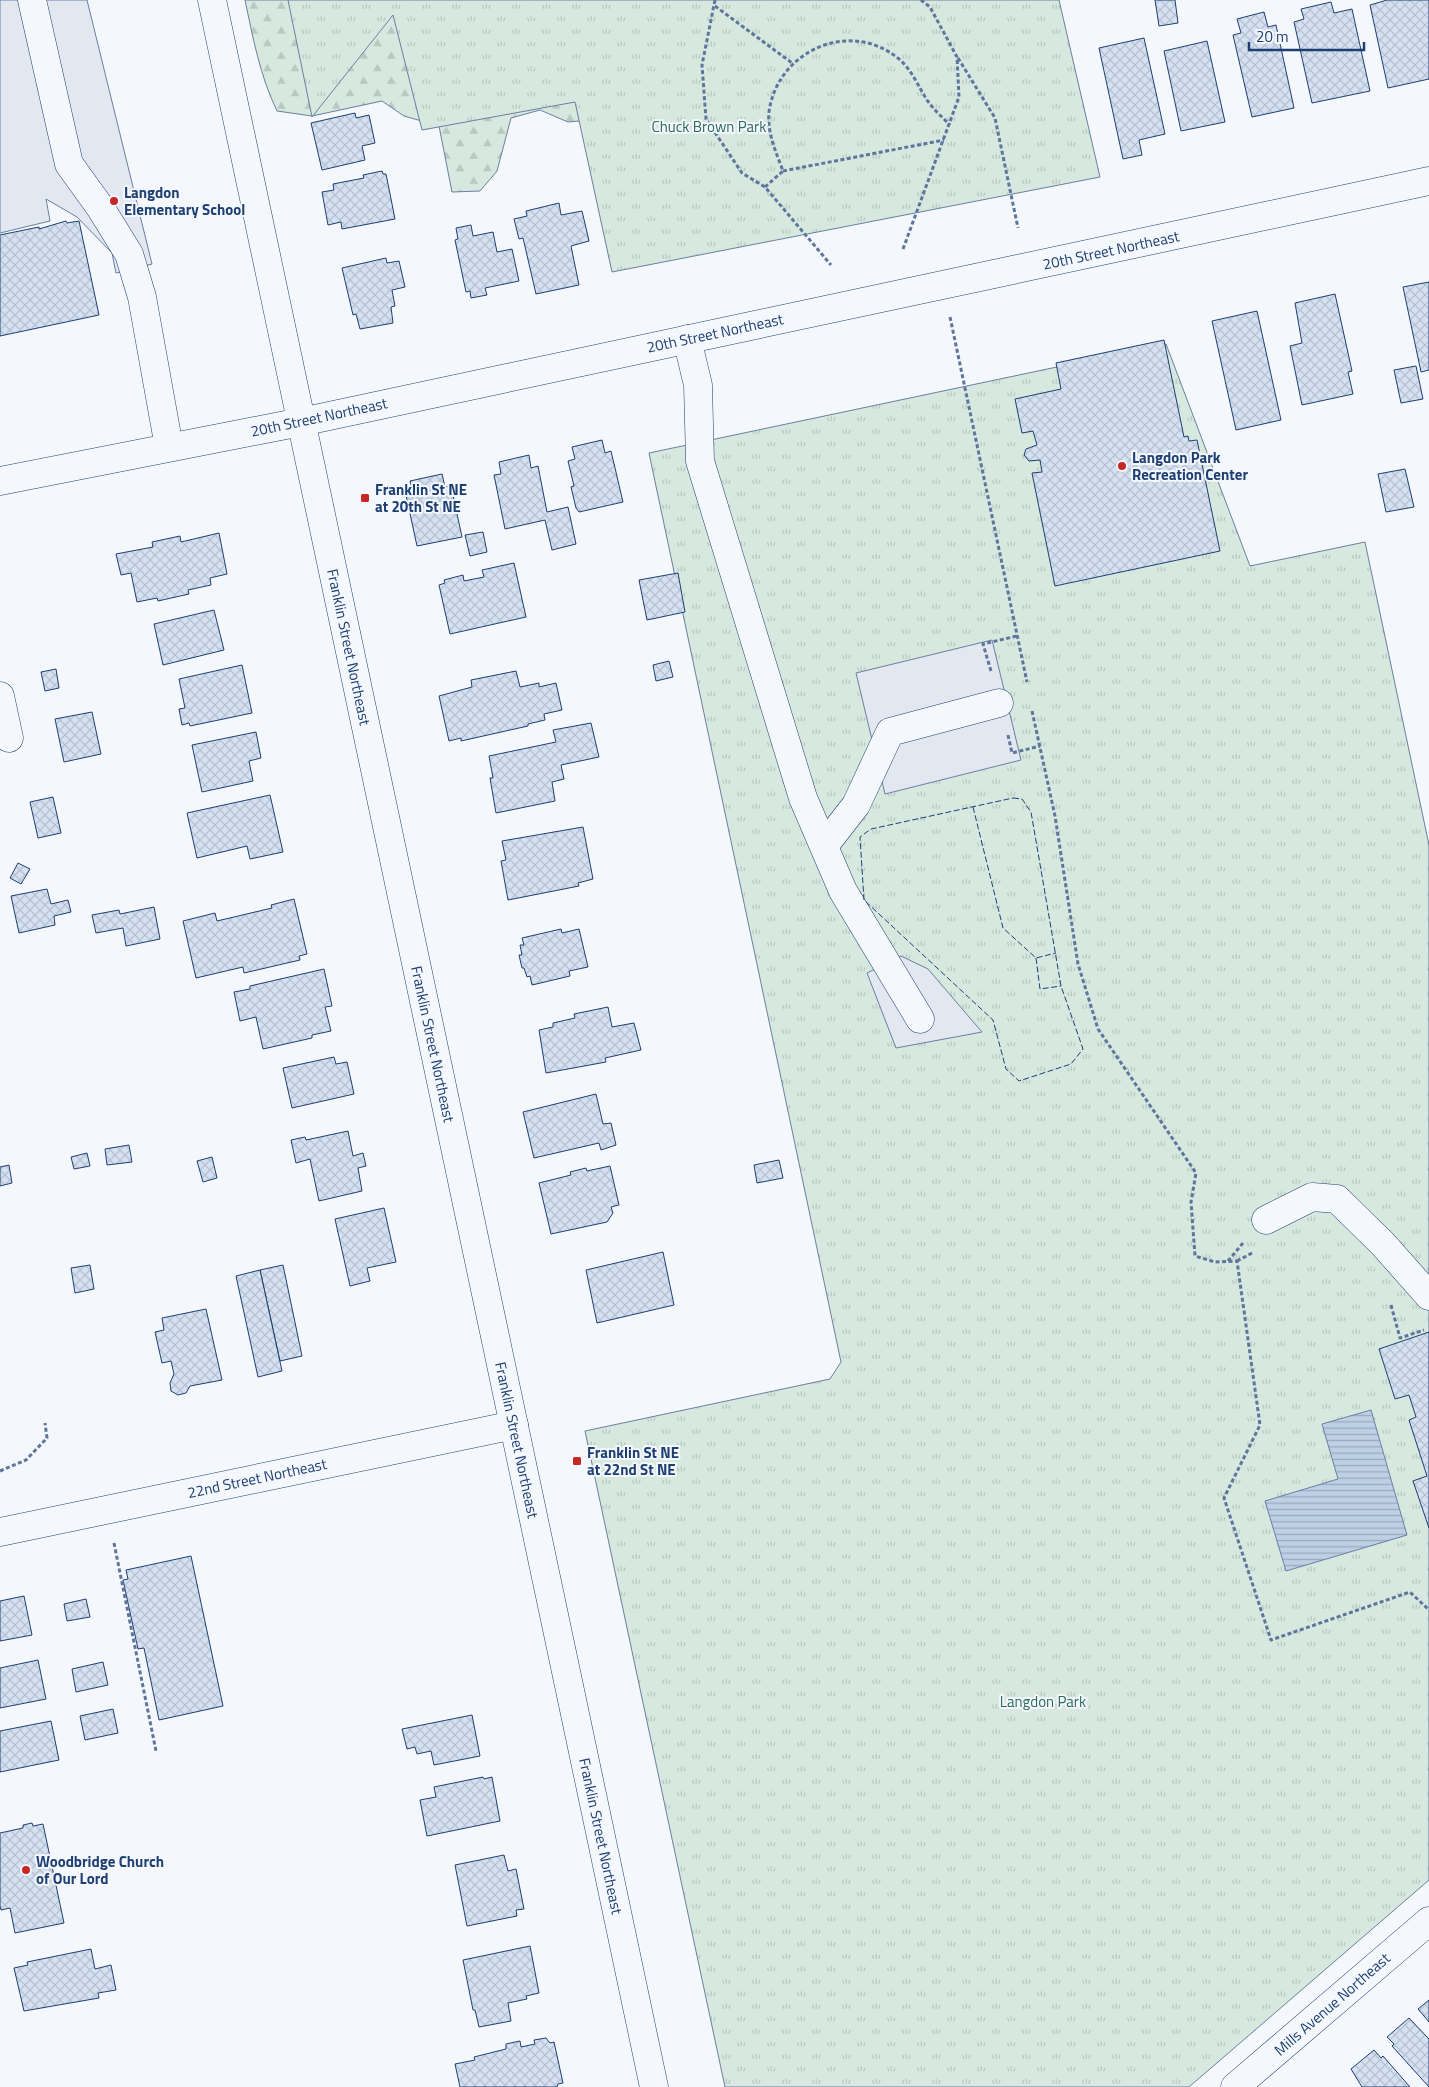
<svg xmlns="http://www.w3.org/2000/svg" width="1429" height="2087" viewBox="0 0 1429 2087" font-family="'Titillium Web',sans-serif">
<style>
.forest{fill:url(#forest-firs);stroke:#687fa3}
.park{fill:url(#park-tufts);stroke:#687fa3}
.parking{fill:#e3e8f0;stroke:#687fa3}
.water{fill:url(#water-rules);stroke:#687fa3}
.building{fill:url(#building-cross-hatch);stroke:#1d3f73}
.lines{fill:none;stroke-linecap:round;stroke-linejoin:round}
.minor-casing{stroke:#1d3f73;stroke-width:29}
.path{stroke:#5e769c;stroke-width:3;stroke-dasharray:4 2.5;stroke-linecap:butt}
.minor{stroke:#f4f7fb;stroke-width:28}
.fence{stroke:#1d3f73;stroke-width:1;stroke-dasharray:6 2.5;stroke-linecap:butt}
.poi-dot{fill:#c62828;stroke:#f4f7fb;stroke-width:2}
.labels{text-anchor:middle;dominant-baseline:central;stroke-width:4;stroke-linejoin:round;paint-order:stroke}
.park-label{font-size:15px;fill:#2c6c60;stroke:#f4f7fb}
.poi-label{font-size:15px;font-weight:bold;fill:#1d3f73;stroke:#f4f7fb;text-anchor:start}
.street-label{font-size:15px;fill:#1d3f73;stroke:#f4f7fb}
</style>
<defs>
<pattern id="forest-firs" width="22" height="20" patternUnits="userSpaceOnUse" patternTransform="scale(1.25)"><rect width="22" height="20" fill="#d7e8df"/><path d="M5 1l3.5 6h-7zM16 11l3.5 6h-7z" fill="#b8c8c3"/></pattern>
<pattern id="park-tufts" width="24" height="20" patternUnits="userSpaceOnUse" patternTransform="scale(1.25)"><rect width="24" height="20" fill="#d7e8df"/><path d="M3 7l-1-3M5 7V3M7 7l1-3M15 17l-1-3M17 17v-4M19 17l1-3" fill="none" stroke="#b8c8c3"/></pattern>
<pattern id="water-rules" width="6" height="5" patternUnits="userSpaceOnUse" patternTransform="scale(1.25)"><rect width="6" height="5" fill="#bed0e5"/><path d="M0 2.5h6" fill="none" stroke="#9aaabe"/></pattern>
<pattern id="building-cross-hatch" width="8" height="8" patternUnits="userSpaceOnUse" patternTransform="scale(1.25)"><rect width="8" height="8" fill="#d5e0f0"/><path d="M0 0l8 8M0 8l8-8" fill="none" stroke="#b6c1d1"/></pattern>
</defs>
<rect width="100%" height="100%" fill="#f4f7fb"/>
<path class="forest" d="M 245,0 L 600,0 L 604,151 L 579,121 L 568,122 L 540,110 L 511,118 L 497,171 L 480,191 L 452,192 L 439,126 L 404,116 L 382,101 L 312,116 L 277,111 C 260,76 253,38 245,0 Z"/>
<g class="park">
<polygon points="288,0 1059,0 1100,177 612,272 575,102 422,130 393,15 312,117"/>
<polygon points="1166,344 1250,566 1365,542 1429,845 1429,1880 1189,2087 725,2087 585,1431 830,1379 841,1362 649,453"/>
</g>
<g class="parking">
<polygon points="0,0 87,0 152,264 116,273 112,253 77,217 46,199 50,221 0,233"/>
<polygon points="992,640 1021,760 885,794 856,673"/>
<polygon points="901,956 928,969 982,1032 896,1048 867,973"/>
</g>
<polygon class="water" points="1371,1410 1407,1535 1286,1571 1265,1501 1338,1479 1322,1424"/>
<g class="building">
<polygon points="1155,0 1175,0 1178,23 1159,26"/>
<polygon points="1387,0 1429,0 1429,79 1388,88 1370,5"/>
<polygon points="1331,2 1334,13 1352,9 1370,91 1312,103 1294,22 1304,19 1301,9"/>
<polygon points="1264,12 1268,27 1276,25 1294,108 1252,117 1233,35 1241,33 1237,19"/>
<polygon points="1144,38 1165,134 1139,140 1142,155 1123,159 1099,48"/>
<polygon points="1207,41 1225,122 1181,131 1164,51"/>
<polygon points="355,113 356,118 369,115 375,143 362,146 365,160 322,170 311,123"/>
<polygon points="382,171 383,174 386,174 395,219 342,229 341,222 328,225 322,192 334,190 333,184 364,178 363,175"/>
<polygon points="559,203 561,215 582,211 589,241 571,246 579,285 536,294 523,238 519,239 514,219 527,216 526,211"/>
<polygon points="66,221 67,223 79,221 99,315 0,336 0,235 39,227 39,229"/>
<polygon points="471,225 473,236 493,232 497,252 512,249 519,281 485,288 487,295 471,298 470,291 466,292 455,240 458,239 456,228"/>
<polygon points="386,258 387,263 399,261 405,287 392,290 395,306 391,307 393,323 360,329 356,314 353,315 342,268"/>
<polygon points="1429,282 1429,370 1421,372 1403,287"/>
<polygon points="1335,294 1352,371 1348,372 1353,394 1302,405 1290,346 1302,343 1295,303"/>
<polygon points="1257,311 1281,420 1236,430 1212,321"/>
<polygon points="1164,340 1184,437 1188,436 1189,441 1197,440 1220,551 1055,586 1032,473 1042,472 1040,460 1029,461 1024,455 1026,449 1037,445 1033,431 1022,433 1015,399 1061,389 1056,363"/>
<polygon points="1416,366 1423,399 1401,403 1394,370"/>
<polygon points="602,440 605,453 611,451 623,502 579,512 576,508 571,487 574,486 568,461 575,459 572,447"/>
<polygon points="529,455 531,468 538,466 547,512 568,507 576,544 552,550 545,520 505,529 494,475 501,474 499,462"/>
<polygon points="1405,469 1414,507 1386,512 1378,474"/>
<polygon points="442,474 445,487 451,486 462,537 417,546 406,495 413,493 410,481"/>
<polygon points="483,532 487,552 470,556 465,535"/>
<polygon points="219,533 227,574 210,578 211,585 188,590 189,594 158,601 157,598 137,602 131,573 121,575 116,554 153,547 152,542 180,536 181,542"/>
<polygon points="514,563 526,617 450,634 439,585 445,583 444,580 463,575 464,581 484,577 482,570"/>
<polygon points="678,573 685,612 647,620 639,580"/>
<polygon points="214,610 224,650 163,665 154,624"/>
<polygon points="669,661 673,677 656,681 653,665"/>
<polygon points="242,665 252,713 190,726 189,723 182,725 179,709 185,708 179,679"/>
<polygon points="56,669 59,688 45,691 41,672"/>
<polygon points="516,671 520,687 539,683 539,687 556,683 562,710 544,714 545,720 528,724 528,726 461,741 461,738 449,741 439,696 472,687 471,680"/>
<polygon points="92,712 101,754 64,762 55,719"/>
<polygon points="591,723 599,757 561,765 564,779 552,782 555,801 496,813 490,778 493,778 489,756 556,742 553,730"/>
<polygon points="256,732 261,758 249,761 253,781 202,792 192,745"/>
<polygon points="270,795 283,852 250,859 247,846 197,858 187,813"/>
<polygon points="53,797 61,833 38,838 30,802"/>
<polygon points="583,827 593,879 578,883 579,886 508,900 501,861 506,860 502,841"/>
<polygon points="18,863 30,869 21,884 10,878"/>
<polygon points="47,889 51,904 68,900 71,912 54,916 55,925 19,933 11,896"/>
<polygon points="294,899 307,954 299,956 300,960 244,973 243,967 196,978 183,921 215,913 217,921 272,908 271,905"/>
<polygon points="154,907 160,939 126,946 123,928 96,933 92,915 119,910 120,914"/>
<polygon points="561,929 562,933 579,929 588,967 569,971 570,976 532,985 530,976 527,977 524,968 522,968 519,955 522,955 520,945 524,945 522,938"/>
<polygon points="324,969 332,1006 325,1007 331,1031 312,1035 312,1038 263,1049 256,1017 240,1021 234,992 250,989 250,986"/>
<polygon points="608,1007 612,1027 634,1023 641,1050 605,1058 606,1062 546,1073 539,1030 553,1027 553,1023 575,1018 574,1014"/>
<polygon points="334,1057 336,1064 347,1062 354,1094 292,1108 283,1068"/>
<polygon points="596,1094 603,1124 611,1123 616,1145 601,1150 599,1143 534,1158 523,1112"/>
<polygon points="348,1131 353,1156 363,1153 366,1166 358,1168 362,1191 319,1201 310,1159 296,1163 291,1140 305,1137 306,1140"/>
<polygon points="129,1145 132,1162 107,1165 105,1149"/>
<polygon points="87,1153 90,1166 74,1169 71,1157"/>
<polygon points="212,1157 217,1178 203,1182 197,1161"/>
<polygon points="779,1160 783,1178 757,1183 754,1165"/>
<polygon points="9,1165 12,1183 0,1186 0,1167"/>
<polygon points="610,1166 619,1205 611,1207 613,1213 607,1222 551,1234 539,1183 571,1175 570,1172 586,1168 587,1171"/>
<polygon points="384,1208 396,1262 367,1268 370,1281 350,1286 335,1219"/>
<polygon points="663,1252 674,1305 597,1323 586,1270"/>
<polygon points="90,1265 94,1289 75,1293 71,1268"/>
<polygon points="283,1265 302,1356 280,1361 260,1270"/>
<polygon points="260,1270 282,1371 258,1377 236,1276"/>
<polygon points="206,1309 222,1380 190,1386 186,1393 178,1395 171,1391 170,1383 174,1374 171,1361 162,1363 155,1332 164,1330 162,1318"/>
<polygon points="1429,1332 1429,1528 1413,1481 1427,1476 1409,1420 1416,1417 1409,1395 1395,1399 1379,1349"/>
<polygon points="191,1556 223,1706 159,1720 144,1648 138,1649 123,1580 128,1579 126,1570"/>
<polygon points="24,1596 32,1635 0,1641 0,1601"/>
<polygon points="86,1599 90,1617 67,1621 64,1604"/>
<polygon points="38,1660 46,1699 0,1708 0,1668"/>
<polygon points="103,1662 108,1685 76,1692 72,1669"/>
<polygon points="113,1709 118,1733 85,1740 80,1716"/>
<polygon points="472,1715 480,1756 434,1765 431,1751 417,1754 415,1747 407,1749 402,1729"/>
<polygon points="51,1721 59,1760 0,1772 0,1731"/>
<polygon points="483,1777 484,1779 492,1777 500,1821 427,1836 420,1800 436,1797 434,1787"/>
<polygon points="32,1823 33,1826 43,1824 64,1923 15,1933 10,1908 1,1910 0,1906 0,1833 23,1828 23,1825"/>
<polygon points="504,1855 508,1871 516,1869 524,1909 516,1910 517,1916 467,1926 455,1865"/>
<polygon points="530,1946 539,1993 526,1996 527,1999 508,2003 511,2021 479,2027 475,2010 473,2010 463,1960"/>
<polygon points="91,1949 95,1969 111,1965 116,1990 98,1993 99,1998 24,2011 14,1968 28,1965 27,1962"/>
<polygon points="1429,2000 1429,2022 1418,2009"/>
<polygon points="1409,2018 1429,2039 1429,2087 1392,2046 1394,2044 1387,2037"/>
<polygon points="546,2038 550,2043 554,2042 563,2083 558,2084 557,2087 460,2087 455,2064 475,2060 474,2057 506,2049 506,2044 520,2041 521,2047 535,2044 534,2040"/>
<polygon points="1374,2050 1381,2058 1383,2056 1410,2087 1362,2087 1351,2069"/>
</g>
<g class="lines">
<g class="minor-casing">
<g id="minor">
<polyline points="32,0 69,164 100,207 129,254 142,297 169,447"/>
<polyline points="212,0 654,2087"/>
<polyline points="687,339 698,385 700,461 803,798 843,891 920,1019"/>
<polyline points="0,481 301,422 1429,181"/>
<polyline points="0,696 9,738"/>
<polyline points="824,846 856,805 890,732 999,703"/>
<polyline points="1266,1220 1312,1197 1337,1199 1383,1244 1429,1296"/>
<polyline points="0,1532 514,1425"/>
<polyline points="1235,2087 1429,1921"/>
</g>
</g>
<g class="path">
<polyline points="715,0 702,65 706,119 742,173 765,187 831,265"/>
<polyline points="715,6 792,63"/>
<polyline points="958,58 995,118 1018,228"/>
<polyline points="783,171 944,140"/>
<path d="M 765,187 L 783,171 C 776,152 767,133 769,112 C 777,51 850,18 899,59 C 912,70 918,86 927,100 C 933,109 942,117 950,125"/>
<polyline points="903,249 959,97 957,57 930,7 921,0"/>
<polyline points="950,317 1027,682"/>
<polyline points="991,671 983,644 1017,636"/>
<polyline points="1032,711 1055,816 1078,964 1098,1029 1196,1173 1191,1202 1195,1256 1215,1262 1237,1261 1260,1425 1224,1498 1271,1640 1410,1592 1429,1610"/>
<polyline points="1008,735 1012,753 1040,746"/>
<polyline points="1228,1261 1243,1243"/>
<polyline points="1237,1261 1254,1252"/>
<polyline points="1391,1305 1400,1338 1424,1330"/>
<polyline points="0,1471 26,1460 47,1438 45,1423"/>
<polyline points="114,1543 156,1751"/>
</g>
<use href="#minor" class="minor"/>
<g class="fence">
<polygon points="1013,798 1022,799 1031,812 1061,986 1083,1049 1071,1064 1019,1081 1006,1069 993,1020 864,900 860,837 871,829"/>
<polyline points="973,807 1003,928 1036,958 1056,953"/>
<polyline points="1036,958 1040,989 1061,986"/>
</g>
</g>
<g class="poi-dot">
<circle cx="114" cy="201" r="5"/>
<circle cx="1122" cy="466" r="5"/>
<rect x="360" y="493" width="10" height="10" rx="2.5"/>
<rect x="572" y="1456" width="10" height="10" rx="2.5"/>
<circle cx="26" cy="1870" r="5"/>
</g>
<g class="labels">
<g class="park-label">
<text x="709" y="126">Chuck Brown Park</text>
<text x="1043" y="1701">Langdon Park</text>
</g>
<g class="poi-label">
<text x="124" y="192">Langdon<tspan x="124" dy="17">Elementary School</tspan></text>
<text x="1132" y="457">Langdon Park<tspan x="1132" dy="17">Recreation Center</tspan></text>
<text x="375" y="489">Franklin St NE<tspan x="375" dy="17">at 20th St NE</tspan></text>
<text x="587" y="1452">Franklin St NE<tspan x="587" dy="17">at 22nd St NE</tspan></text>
<text x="36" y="1861">Woodbridge Church<tspan x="36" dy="17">of Our Lord</tspan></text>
</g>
<g class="street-label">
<text transform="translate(1111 250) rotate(-12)">20th Street Northeast</text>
<text transform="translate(715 333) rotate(-12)">20th Street Northeast</text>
<text transform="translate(319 417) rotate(-12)">20th Street Northeast</text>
<text transform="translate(349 647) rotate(78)">Franklin Street Northeast</text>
<text transform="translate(433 1044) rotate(78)">Franklin Street Northeast</text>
<text transform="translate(517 1440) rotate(78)">Franklin Street Northeast</text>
<text transform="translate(257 1478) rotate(-12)">22nd Street Northeast</text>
<text transform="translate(601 1836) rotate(78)">Franklin Street Northeast</text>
<text transform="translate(1332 2004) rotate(-41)">Mills Avenue Northeast</text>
</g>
</g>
<path d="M1249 42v8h115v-8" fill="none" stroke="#1d3f73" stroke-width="2.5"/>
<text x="1256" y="42" font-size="15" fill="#1d3f73" stroke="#f4f7fb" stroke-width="4" paint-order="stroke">20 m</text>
</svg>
